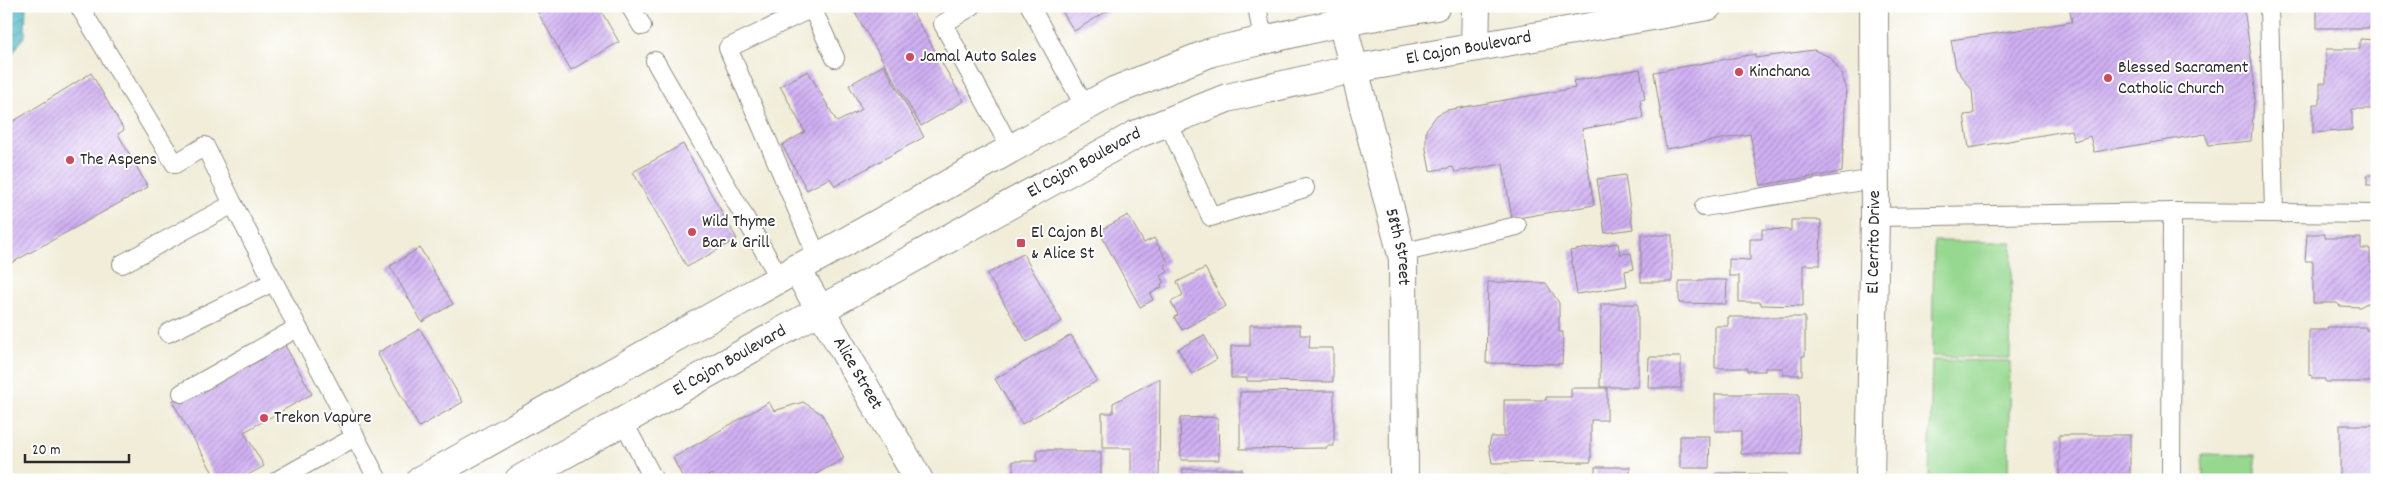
<svg xmlns="http://www.w3.org/2000/svg" width="2383" height="486" viewBox="0 0 2383 486" font-family="Dekko,sans-serif">
<style>
.garden{fill:#96d88f;stroke:#60825d}
.water{fill:url(#water-waves);stroke:#3b7278}
.building{fill:url(#building-hatch)}
.lines{fill:none;stroke-linecap:round;stroke-linejoin:round}
.lane-casing{stroke:#8e8c82;stroke-width:20}
.street-casing{stroke:#8e8c82;stroke-width:30}
.primary-casing{stroke:#8e8c82;stroke-width:30}
.lane{stroke:#fff;stroke-width:18}
.street{stroke:#fff;stroke-width:28}
.primary{stroke:#fff;stroke-width:28}
.poi-dot{fill:#d1495b;stroke:#fff;stroke-width:2}
.labels{text-anchor:middle;dominant-baseline:central;stroke-width:4;stroke-linejoin:round;paint-order:stroke}
.street-label{font-size:18px;fill:#2b2b2b;stroke:#fff}
.poi-label{font-size:18px;fill:#2b2b2b;stroke:#fff;text-anchor:start}
</style>
<defs>
<pattern id="water-waves" width="16" height="10" patternUnits="userSpaceOnUse" patternTransform="scale(1.25)"><rect width="16" height="10" fill="#4bb8c6"/><path d="M0 5q4-4 8 0t8 0" fill="none" stroke="#3f96a1"/></pattern>
<pattern id="building-hatch" width="6" height="6" patternUnits="userSpaceOnUse" patternTransform="scale(1.25)"><rect width="6" height="6" fill="#d0b0f3"/><path d="M-1 1l2-2M0 6l6-6M5 7l2-2" fill="none" stroke="#a98fc5"/></pattern>
</defs>
<rect width="100%" height="100%" fill="#fff"/>
<filter id="ink" filterUnits="userSpaceOnUse"><feTurbulence type="fractalNoise" baseFrequency=".02" numOctaves="2"/><feDisplacementMap in="SourceGraphic" scale="10" xChannelSelector="R" yChannelSelector="G"/><feConvolveMatrix kernelMatrix="1 2 1 2 8 2 1 2 1" color-interpolation-filters="sRGB"/></filter>
<filter id="wash" filterUnits="userSpaceOnUse"><feTurbulence type="fractalNoise" baseFrequency=".0096" numOctaves="4" result="noise"/><feDisplacementMap in="SourceGraphic" scale="20" xChannelSelector="R" yChannelSelector="G"/><feGaussianBlur stdDeviation="1.12" result="paint"/><feColorMatrix in="noise" values="0 0 0 0 0 0 0 0 0 0 0 0 0 0 0 0 0 1.4 0 .05"/><feComposite in="paint" operator="in"/></filter>
<g filter="url(#wash)">
<rect width="100%" height="100%" fill="#f1edd9"/>
<g class="garden">
<polygon points="1934,241 2012,242 2010,358 1932,356"/>
<polygon points="1932,360 2010,361 2008,478 1929,477"/>
<polygon points="2203,454 2255,455 2255,480 2203,480"/>
</g>
<polygon class="water" points="6,6 26,6 25,35 13,53 6,53"/>
<g id="blocks">
<g class="building">
<polygon points="534,6 598,6 619,42 571,70"/>
<polygon points="851,6 924,6 913,13 964,101 921,126"/>
<polygon points="1059,6 1116,6 1074,31"/>
<polygon points="2069,6 2240,6 2245,15 2255,87 2251,141 2209,145 2205,134 2094,152 2090,136 2074,141 2071,130 1969,148 1964,115 1974,114 1972,90 1956,68 1951,40 2072,22"/>
<rect x="2317" y="6" width="60" height="22"/>
<polygon points="2360,39 2377,40 2377,109 2352,109 2352,130 2313,133 2313,104 2320,104 2320,83 2326,83 2326,49 2360,49"/>
<polygon points="1814,50 1830,57 1840,71 1846,87 1842,172 1761,185 1750,134 1666,149 1654,72 1755,54 1755,58"/>
<polygon points="884,65 924,137 835,186 830,178 807,190 782,145 805,132 780,86 808,71 837,122 862,109 849,85"/>
<polygon points="1640,69 1645,99 1640,100 1643,118 1582,129 1594,205 1512,219 1503,164 1455,172 1453,167 1430,171 1426,149 1426,130 1437,115 1447,110 1575,88 1573,81"/>
<polygon points="91,73 124,130 118,134 148,187 6,266 6,126"/>
<polygon points="2375,137 2377,138 2377,149 2375,149"/>
<polygon points="683,144 737,239 687,267 633,172"/>
<polygon points="1625,175 1633,229 1605,233 1597,179"/>
<rect x="2367" y="175" width="10" height="10"/>
<polygon points="1128,215 1144,243 1154,238 1168,262 1164,265 1168,272 1160,276 1164,282 1161,284 1162,287 1150,294 1153,300 1140,307 1099,231"/>
<polygon points="1791,220 1821,220 1820,265 1803,265 1803,306 1761,305 1761,302 1739,302 1739,276 1729,276 1729,259 1750,260 1750,239 1762,239 1762,229 1791,230"/>
<polygon points="2307,234 2325,234 2325,238 2361,238 2361,249 2370,249 2370,263 2377,263 2377,303 2367,303 2360,307 2340,306 2337,303 2313,303 2313,261 2305,261"/>
<rect x="1641" y="235" width="31" height="47"/>
<polygon points="1618,243 1620,254 1631,253 1634,269 1625,271 1627,286 1577,294 1570,251"/>
<polygon points="420,248 453,304 422,322 390,266"/>
<polygon points="1023,254 1062,321 1027,342 987,274"/>
<polygon points="1205,268 1226,306 1182,330 1174,317 1178,315 1171,302 1183,295 1177,282"/>
<polygon points="1698,280 1727,280 1726,304 1679,303 1679,281 1698,281"/>
<polygon points="1488,282 1546,283 1559,303 1559,332 1563,332 1562,364 1486,363"/>
<polygon points="1601,304 1638,304 1638,387 1600,387"/>
<polygon points="1728,317 1805,317 1805,356 1802,356 1802,375 1783,375 1783,368 1765,368 1765,371 1747,371 1747,368 1715,368 1715,326 1728,326"/>
<polygon points="1250,325 1300,325 1300,335 1310,335 1309,348 1333,348 1333,382 1247,381 1247,378 1231,378 1231,346 1250,346"/>
<polygon points="2327,327 2366,327 2366,330 2377,330 2377,382 2325,382 2325,379 2312,379 2312,375 2309,375 2309,330 2327,330"/>
<polygon points="420,329 463,402 419,427 377,353"/>
<polygon points="1071,335 1097,381 1022,424 995,379"/>
<polygon points="1204,335 1217,359 1192,374 1178,349"/>
<polygon points="282,340 312,394 244,432 264,466 239,480 217,480 172,401"/>
<polygon points="1649,357 1681,357 1681,388 1648,388"/>
<polygon points="1160,378 1159,480 1131,480 1131,448 1102,448 1102,413 1113,413 1113,403"/>
<polygon points="1571,388 1607,388 1607,420 1591,420 1591,462 1492,463 1489,446 1491,437 1504,437 1504,400 1546,400 1546,397 1571,397"/>
<polygon points="1334,391 1334,446 1327,446 1327,448 1240,449 1240,392"/>
<polygon points="1715,394 1799,394 1800,454 1741,454 1741,431 1715,431"/>
<polygon points="769,402 774,411 803,402 822,414 844,458 806,480 715,480 712,474 699,480 684,480 673,458"/>
<polygon points="1218,417 1219,460 1181,460 1180,418"/>
<rect x="2340" y="425" width="37" height="55"/>
<rect x="2059" y="435" width="71" height="45"/>
<polygon points="1680,436 1710,436 1709,468 1680,468"/>
<polygon points="1037,450 1074,450 1074,452 1101,452 1101,480 1013,480 1013,461 1037,461"/>
<rect x="1595" y="467" width="35" height="13"/>
<rect x="1183" y="469" width="59" height="11"/>
<polygon points="1716,473 1787,474 1786,480 1716,480"/>
<rect x="1499" y="478" width="20" height="2"/>
</g>
</g>
</g>
<g filter="url(#ink)">
<use href="#blocks" fill-opacity="0" stroke="#8e8c82" stroke-width="1"/>
<g class="lines">
<g class="lane-casing">
<g id="lane">
<polyline points="79,6 175,164 205,146 233,204 122,264"/>
<polyline points="630,6 642,26"/>
<polyline points="972,6 943,24 1011,149"/>
<polyline points="1030,6 1085,107"/>
<polyline points="1257,6 1263,40"/>
<polyline points="2269,6 2274,213"/>
<polyline points="655,61 779,277"/>
<polyline points="1168,122 1211,217 1305,188"/>
<polyline points="233,204 378,480"/>
<polyline points="1704,207 1874,179"/>
<polyline points="1875,217 2172,212 2377,214"/>
<polyline points="1401,253 1517,226"/>
<polyline points="817,256 728,48 812,8 835,58"/>
<polyline points="168,333 273,282"/>
<polyline points="182,393 297,328"/>
<polyline points="623,421 654,480"/>
<polyline points="278,480 355,437"/>
<polyline points="2171,480 2172,212"/>
</g>
</g>
<g class="street-casing">
<g id="street">
<path id="s1" d="M 1342,22 L 1403,259 L 1404,480"/>
<polyline points="1475,47 1476,6"/>
<path id="s2" d="M 796,268 L 919,480"/>
<path id="s3" d="M 1870,480 L 1875,217 L 1874,6"/>
</g>
</g>
<g class="primary-casing">
<g id="primary">
<polyline points="421,480 1114,91 1212,52 1342,22 1436,6"/>
<path id="s4" d="M 519,480 L 820,310 L 1135,135 L 1227,98 L 1353,69 L 1708,6"/>
</g>
</g>
<use href="#lane" class="lane"/>
<use href="#street" class="street"/>
<use href="#primary" class="primary"/>
</g>
</g>
<g class="poi-dot">
<circle cx="910" cy="57" r="5"/>
<circle cx="1739" cy="72" r="5"/>
<circle cx="2108" cy="78" r="5"/>
<circle cx="70" cy="160" r="5"/>
<circle cx="692" cy="232" r="5"/>
<rect x="1016" y="238" width="10" height="10" rx="2.5"/>
<circle cx="264" cy="418" r="5"/>
</g>
<g class="labels">
<g class="street-label">
<text stroke="none"><textPath href="#s4" startOffset="1052">El Cajon Boulevard</textPath></text>
<text stroke="none"><textPath href="#s4" startOffset="648">El Cajon Boulevard</textPath></text>
<text stroke="none"><textPath href="#s3" startOffset="238">El Cerrito Drive</textPath></text>
<text stroke="none"><textPath href="#s1" startOffset="232">58th Street</textPath></text>
<text stroke="none"><textPath href="#s4" startOffset="242">El Cajon Boulevard</textPath></text>
<text stroke="none"><textPath href="#s2" startOffset="122">Alice Street</textPath></text>
</g>
<g class="poi-label">
<text x="920" y="57">Jamal Auto Sales</text>
<text x="2118" y="68">Blessed Sacrament<tspan x="2118" dy="21">Catholic Church</tspan></text>
<text x="1749" y="72">Kinchana</text>
<text x="80" y="160">The Aspens</text>
<text x="702" y="222">Wild Thyme<tspan x="702" dy="21">Bar &amp; Grill</tspan></text>
<text x="1031" y="233">El Cajon Bl<tspan x="1031" dy="21">&amp; Alice St</tspan></text>
<text x="274" y="418">Trekon Vapure</text>
</g>
</g>
<rect width="2383" height="486" fill="none" stroke="#fff" stroke-width="25"/>
<path d="M25 454v8h104v-8" fill="none" stroke="#2b2b2b" stroke-width="2.5"/>
<text x="32" y="454" font-size="15" fill="#2b2b2b" stroke="#ffffff" stroke-width="4" paint-order="stroke">20 m</text>
</svg>
